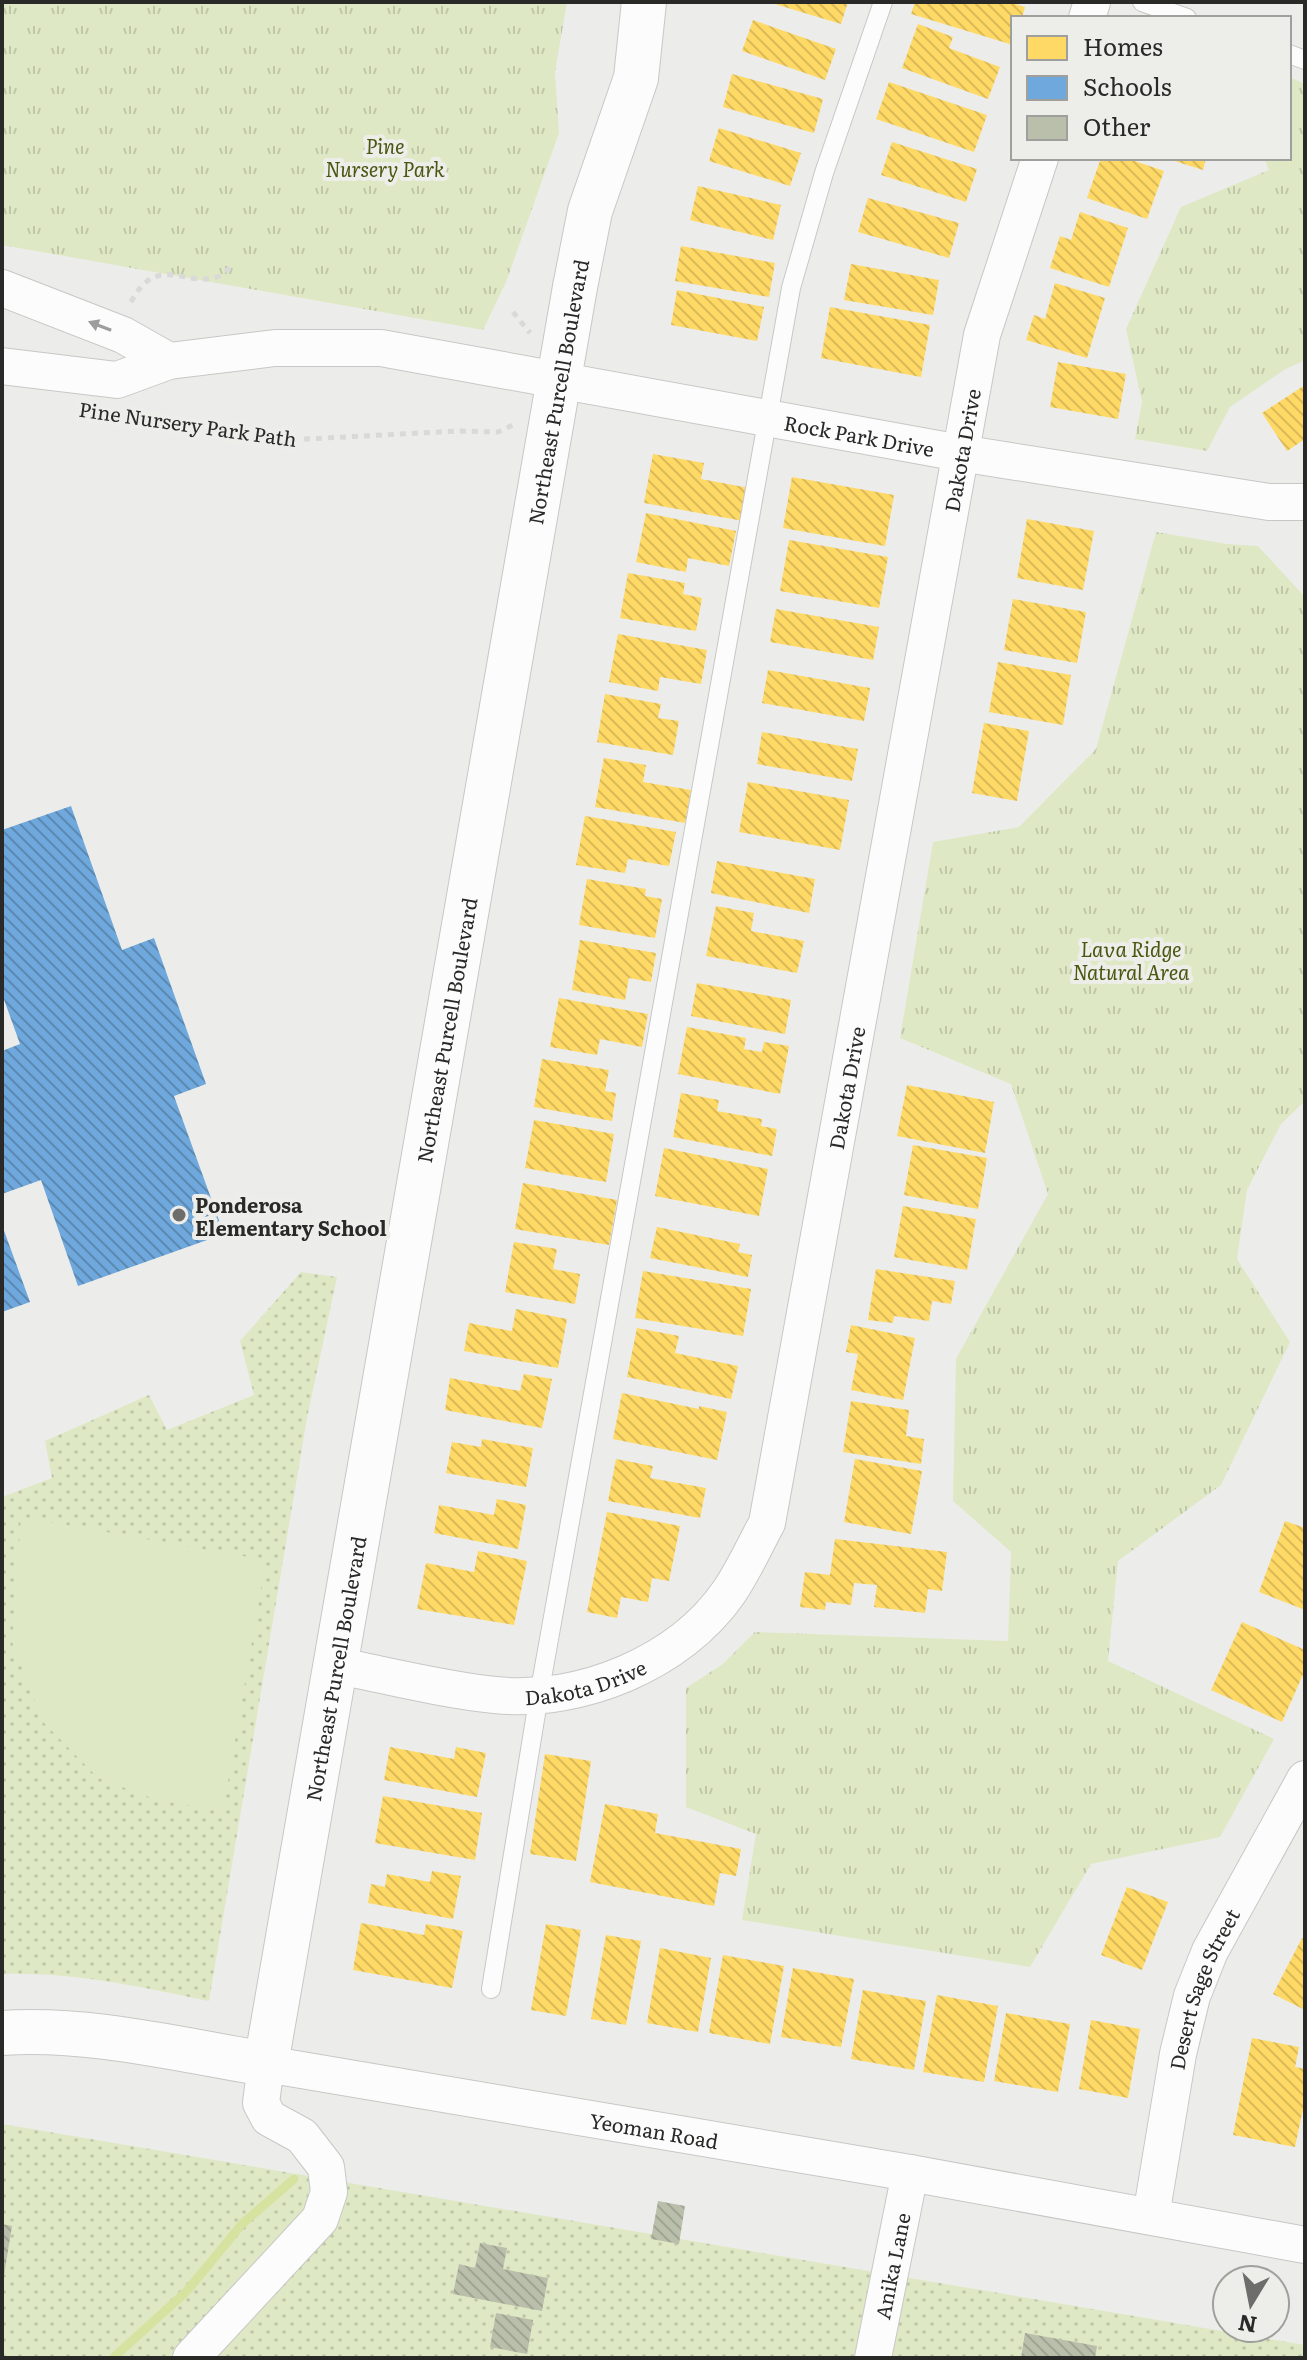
<svg xmlns="http://www.w3.org/2000/svg" width="1307" height="2360" viewBox="0 0 1307 2360" font-family="Literata,serif">
<style>
.grass{fill:url(#grass-dots)}
.park{fill:url(#park-tufts)}
.garden{fill:#dfe8c4}
.homes{fill:url(#homes-back-hatch)}
.schools{fill:url(#schools-back-hatch)}
.lines{fill:none;stroke-linecap:round;stroke-linejoin:round}
.stream{stroke:#d5e2a0;stroke-width:9}
.building{fill:url(#building-back-hatch)}
.lane-casing{stroke:#c7c8c6;stroke-width:20}
.street-casing{stroke:#c7c8c6;stroke-width:38}
.secondary-casing{stroke:#c7c8c6;stroke-width:46}
.path{stroke:#d8d9d8;stroke-width:5;stroke-dasharray:6 6;stroke-linecap:butt}
.lane{stroke:#fcfcfc;stroke-width:18}
.street{stroke:#fcfcfc;stroke-width:36}
.secondary{stroke:#fcfcfc;stroke-width:44}
.oneway{fill:#9d9d9d}
.poi-dot{fill:#6d6e6c;stroke:#edeee9;stroke-width:3}
.labels{text-anchor:middle;dominant-baseline:central;stroke-width:8;stroke-linejoin:round;paint-order:stroke}
.park-label{font-size:20px;font-style:italic;fill:#4b5611;stroke:#edeee9}
.street-label{font-size:20px;fill:#292928;stroke:#edeee9}
.poi-label{font-size:20px;font-weight:bold;fill:#292928;stroke:#edeee9;text-anchor:start}
</style>
<defs>
<pattern id="grass-dots" width="8" height="8" patternUnits="userSpaceOnUse" patternTransform="scale(2)"><rect width="8" height="8" fill="#dfe8c4"/><path d="M2 2h.1M6 6h.1" fill="none" stroke="#bfc7a8" stroke-width="1.8" stroke-linecap="round"/></pattern>
<pattern id="park-tufts" width="24" height="20" patternUnits="userSpaceOnUse" patternTransform="scale(2)"><rect width="24" height="20" fill="#dfe8c4"/><path d="M3 7l-1-3M5 7V3M7 7l1-3M15 17l-1-3M17 17v-4M19 17l1-3" fill="none" stroke="#bfc7a8"/></pattern>
<pattern id="homes-back-hatch" width="6" height="6" patternUnits="userSpaceOnUse" patternTransform="scale(2)"><rect width="6" height="6" fill="#ffd966"/><path d="M-1 5l2 2M0 0l6 6M5-1l2 2" fill="none" stroke="#dbba58"/></pattern>
<pattern id="schools-back-hatch" width="6" height="6" patternUnits="userSpaceOnUse" patternTransform="scale(2)"><rect width="6" height="6" fill="#6fa8dc"/><path d="M-1 5l2 2M0 0l6 6M5-1l2 2" fill="none" stroke="#5b89b2"/></pattern>
<pattern id="building-back-hatch" width="6" height="6" patternUnits="userSpaceOnUse" patternTransform="scale(2)"><rect width="6" height="6" fill="#babfab"/><path d="M-1 5l2 2M0 0l6 6M5-1l2 2" fill="none" stroke="#a0a493"/></pattern>
</defs>
<rect width="100%" height="100%" fill="#ecedea"/>
<g class="grass">
<path d="M 301,1272 L 337,1277 L 307,1418 L 209,2001 C 142,1987 71,1971 2,1974 L 2,1497 L 52,1478 L 45,1441 L 149,1395 L 167,1430 L 254,1395 L 240,1341 Z"/>
<polygon points="2,2124 1305,2345 1305,2358 2,2358"/>
</g>
<g class="park">
<polygon points="2,2 567,2 555,72 559,133 506,282 483,330 2,245"/>
<polygon points="1289,77 1305,84 1305,360 1284,370 1230,407 1207,451 1135,439 1142,402 1126,329 1181,207 1269,170 1264,158 1289,158"/>
<polygon points="1156,532 1227,544 1258,546 1305,597 1305,1101 1281,1124 1247,1190 1237,1259 1290,1342 1221,1485 1118,1561 1108,1661 1274,1739 1220,1837 1091,1864 1030,1967 742,1920 756,1834 686,1807 686,1688 723,1664 755,1632 1008,1641 1011,1552 953,1501 956,1359 1048,1194 1011,1084 900,1038 933,842 1019,827 1096,749"/>
</g>
<polygon class="garden" points="21,1517 266,1560 223,1811 157,1800 98,1778 43,1722 12,1642"/>
<g class="homes">
<polygon points="768,2 848,2 841,24"/>
<polygon points="915,2 1009,2 1025,7 1022,18 1013,18 1013,45 911,14"/>
<polygon points="753,20 836,49 825,80 742,51"/>
<polygon points="918,24 953,37 949,48 1000,67 988,99 902,68"/>
<polygon points="732,74 823,99 814,133 723,107"/>
<polygon points="889,82 987,115 974,152 876,119"/>
<polygon points="719,128 801,153 790,186 709,161"/>
<polygon points="892,142 977,169 966,202 881,175"/>
<polygon points="1101,158 1126,158 1164,171 1147,219 1087,198"/>
<polygon points="1165,158 1206,158 1203,170"/>
<polygon points="698,186 781,205 773,240 690,220"/>
<polygon points="868,198 959,223 949,258 858,232"/>
<polygon points="1080,212 1128,228 1109,287 1050,268 1060,236 1071,240"/>
<polygon points="681,246 775,263 769,297 675,281"/>
<polygon points="851,264 939,280 933,315 844,300"/>
<polygon points="1055,283 1105,298 1087,358 1026,340 1034,315 1045,319"/>
<polygon points="677,290 764,307 757,341 671,325"/>
<polygon points="830,307 930,325 921,377 821,358"/>
<polygon points="1058,362 1126,374 1118,419 1050,407"/>
<polygon points="1305,385 1305,439 1287,451 1262,413"/>
<polygon points="653,454 704,463 701,479 749,488 743,521 644,503"/>
<polygon points="792,477 894,495 885,546 783,528"/>
<polygon points="646,513 736,531 729,566 688,558 686,572 636,562"/>
<polygon points="1027,519 1094,531 1083,590 1017,578"/>
<polygon points="789,540 888,557 879,608 780,591"/>
<polygon points="628,573 685,583 683,594 702,598 696,631 620,618"/>
<polygon points="1013,599 1086,612 1077,663 1004,650"/>
<polygon points="776,609 879,627 873,660 770,642"/>
<polygon points="618,634 707,650 701,684 660,677 658,691 609,682"/>
<polygon points="998,662 1071,675 1063,725 989,712"/>
<polygon points="768,670 870,688 864,721 762,703"/>
<polygon points="605,694 661,704 658,718 679,721 673,755 597,742"/>
<polygon points="984,723 1029,731 1017,801 972,793"/>
<polygon points="762,732 858,749 852,781 757,764"/>
<polygon points="604,758 646,765 643,782 691,790 685,823 595,807"/>
<polygon points="748,782 849,800 840,850 739,832"/>
<polygon points="585,816 676,832 669,866 628,859 625,873 576,865"/>
<polygon points="717,861 815,879 809,913 711,893"/>
<polygon points="587,879 646,889 645,896 662,899 655,938 579,925"/>
<polygon points="716,906 754,913 751,931 804,941 797,973 706,956"/>
<polygon points="580,940 656,953 651,982 629,978 625,1000 572,990"/>
<polygon points="697,983 791,1000 785,1034 691,1016"/>
<polygon points="559,998 648,1014 642,1047 600,1039 597,1055 550,1047"/>
<polygon points="687,1027 746,1038 744,1049 762,1052 764,1042 789,1046 780,1094 678,1074"/>
<polygon points="542,1059 609,1070 605,1091 616,1093 612,1121 534,1107"/>
<polygon points="907,1085 994,1102 985,1153 897,1136"/>
<polygon points="681,1093 719,1100 717,1111 762,1119 761,1126 777,1129 772,1156 673,1137"/>
<polygon points="534,1120 614,1134 606,1182 525,1168"/>
<polygon points="913,1145 987,1158 978,1209 904,1195"/>
<polygon points="664,1148 768,1169 759,1216 655,1196"/>
<polygon points="523,1183 617,1200 609,1245 515,1229"/>
<polygon points="903,1206 976,1219 967,1270 894,1257"/>
<polygon points="657,1227 740,1244 738,1252 752,1255 748,1277 650,1258"/>
<polygon points="514,1242 557,1249 553,1269 580,1274 575,1304 505,1292"/>
<polygon points="876,1269 955,1281 951,1304 932,1301 929,1321 894,1316 893,1323 868,1320"/>
<polygon points="643,1271 751,1289 743,1336 635,1318"/>
<polygon points="516,1309 567,1319 558,1368 464,1351 469,1323 512,1331"/>
<polygon points="851,1325 915,1338 903,1400 851,1390 858,1354 846,1352"/>
<polygon points="637,1328 679,1336 675,1353 738,1366 731,1399 627,1377"/>
<polygon points="524,1374 552,1379 542,1428 445,1410 450,1378 520,1391"/>
<polygon points="622,1393 699,1409 699,1406 727,1412 717,1460 613,1439"/>
<polygon points="851,1401 909,1410 906,1436 924,1439 921,1464 843,1452"/>
<polygon points="482,1439 533,1448 526,1487 446,1473 452,1442 481,1447"/>
<polygon points="616,1459 653,1466 650,1478 706,1488 700,1518 608,1501"/>
<polygon points="855,1459 922,1471 911,1534 844,1522"/>
<polygon points="497,1499 526,1505 518,1549 434,1533 439,1505 494,1515"/>
<polygon points="607,1512 680,1526 669,1581 652,1578 648,1602 621,1597 617,1618 587,1612"/>
<polygon points="1285,1521 1305,1528 1305,1610 1259,1592"/>
<polygon points="835,1539 947,1552 942,1591 928,1589 925,1613 874,1607 877,1585 854,1583 851,1605 826,1602 825,1610 800,1607 805,1572 830,1575"/>
<polygon points="478,1551 527,1561 514,1625 417,1609 426,1563 474,1572"/>
<polygon points="1242,1622 1305,1650 1305,1670 1282,1722 1211,1690"/>
<polygon points="390,1747 454,1759 456,1747 486,1753 477,1797 384,1780"/>
<polygon points="545,1754 591,1761 576,1861 530,1854"/>
<polygon points="383,1796 482,1813 475,1860 375,1843"/>
<polygon points="605,1804 658,1814 655,1833 741,1849 736,1876 720,1873 714,1906 590,1882"/>
<polygon points="432,1871 461,1876 453,1919 368,1903 371,1884 385,1887 387,1874 430,1882"/>
<polygon points="1127,1887 1168,1902 1142,1970 1101,1955"/>
<polygon points="361,1923 424,1935 426,1924 463,1931 452,1988 353,1970"/>
<polygon points="546,1924 581,1930 566,2016 531,2010"/>
<polygon points="606,1935 641,1941 626,2025 591,2019"/>
<polygon points="1302,1938 1305,1940 1305,2010 1273,1994"/>
<polygon points="660,1948 711,1958 698,2032 647,2023"/>
<polygon points="723,1955 784,1966 770,2044 709,2033"/>
<polygon points="793,1968 854,1979 841,2047 781,2037"/>
<polygon points="863,1990 926,2001 914,2070 851,2059"/>
<polygon points="937,1995 998,2006 984,2082 923,2072"/>
<polygon points="1006,2013 1070,2024 1058,2092 994,2081"/>
<polygon points="1091,2020 1140,2029 1128,2098 1079,2089"/>
<polygon points="1252,2038 1299,2047 1295,2067 1305,2069 1305,2099 1295,2147 1233,2135"/>
</g>
<g class="schools">
<polygon points="71,806 122,950 154,938 206,1084 174,1096 224,1234 78,1286 41,1180 2,1194 2,1051 20,1044 2,994 2,830"/>
<polygon points="2,1225 30,1302 2,1312"/>
</g>
<g class="lines">
<polyline class="stream" points="113,2358 187,2291 242,2224 294,2179"/>
</g>
<g class="building">
<polygon points="658,2201 685,2206 679,2244 651,2239"/>
<polygon points="2,2224 12,2226 4,2275 2,2275"/>
<polygon points="480,2243 507,2248 503,2269 548,2278 542,2311 453,2294 459,2264 475,2268"/>
<polygon points="496,2313 533,2320 527,2354 490,2347"/>
<polygon points="1025,2333 1097,2346 1095,2358 1021,2358"/>
</g>
<g class="lines">
<g class="lane-casing">
<g id="lane">
<polyline points="1142,2 1187,18"/>
<polyline points="1289,54 1305,60"/>
<polyline points="491,1989 539,1695 791,288 824,173 883,2"/>
</g>
</g>
<g class="street-casing">
<g id="street">
<polyline points="1087,18 1092,2"/>
<polyline points="2,288 123,335 169,361"/>
<path id="s1" d="M 2,366 L 117,380 L 169,361 L 275,348 L 381,348 L 960,453 L 1269,502 L 1305,502"/>
<path id="s2" d="M 334,1665 C 385,1675 444,1690 495,1695 C 580,1704 680,1663 729,1592 C 744,1570 755,1545 767,1523 L 982,335 L 1040,158"/>
<path id="s3" d="M 1151,2216 L 1178,2054 L 1192,1996 L 1210,1951 L 1305,1779"/>
<path id="s4" d="M 191,2358 L 320,2219 L 329,2192 L 326,2167 L 302,2136 L 269,2118 L 261,2103 L 266,2064 L 910,2173 L 1305,2245"/>
<path id="s5" d="M 873,2358 L 910,2173"/>
</g>
</g>
<g class="secondary-casing">
<g id="secondary">
<path id="s6" d="M 2,2033 C 90,2027 180,2050 266,2064 L 575,287 L 590,211 L 636,78 L 644,2"/>
</g>
</g>
<g class="path">
<path d="M 131,302 C 157,253 184,287 217,277 C 223,275 228,269 233,265"/>
<polyline points="513,312 530,333"/>
<polyline points="126,413 257,435 306,439 458,431 498,432 513,425"/>
</g>
<use href="#lane" class="lane"/>
<use href="#street" class="street"/>
<use href="#secondary" class="secondary"/>
</g>
<defs><path id="oneway-solid" d="M-6-.8H1V-3.2L6.5 0L1 3.2V.8H-6Z" transform="scale(2)"/></defs>
<use class="oneway" href="#oneway-solid" transform="translate(100 326) rotate(-159)"/>
<circle class="poi-dot" cx="179" cy="1215" r="8"/>
<g class="labels">
<g class="park-label">
<text x="385" y="145">Pine<tspan x="385" dy="23">Nursery Park</tspan></text>
<text x="1131" y="948">Lava Ridge<tspan x="1131" dy="23">Natural Area</tspan></text>
</g>
<g class="street-label">
<text stroke="none"><textPath href="#s6" startOffset="1964">Northeast Purcell Boulevard</textPath></text>
<text transform="translate(188 423) rotate(8)">Pine Nursery Park Path</text>
<text stroke="none"><textPath href="#s1" startOffset="870">Rock Park Drive</textPath></text>
<text stroke="none"><textPath href="#s2" startOffset="1600">Dakota Drive</textPath></text>
<text stroke="none"><textPath href="#s6" startOffset="1316">Northeast Purcell Boulevard</textPath></text>
<text stroke="none"><textPath href="#s2" startOffset="952">Dakota Drive</textPath></text>
<text stroke="none"><textPath href="#s6" startOffset="668">Northeast Purcell Boulevard</textPath></text>
<text stroke="none"><textPath href="#s2" startOffset="256">Dakota Drive</textPath></text>
<text stroke="none"><textPath href="#s3" startOffset="234">Desert Sage Street</textPath></text>
<text stroke="none"><textPath href="#s4" startOffset="770">Yeoman Road</textPath></text>
<text stroke="none"><textPath href="#s5" startOffset="94">Anika Lane</textPath></text>
</g>
<g class="poi-label">
<text x="195" y="1204">Ponderosa<tspan x="195" dy="23">Elementary School</tspan></text>
</g>
</g>
<rect width="1307" height="2360" fill="none" stroke="#292928" stroke-width="8"/>
<rect x="1011" y="16" width="280" height="144" fill="#edeee9" stroke="#9f9f9c" stroke-width="2"/>
<rect x="1027" y="36" width="40" height="24" fill="#ffd966" stroke="#9f9f9c" stroke-width="2"/>
<text x="1083" y="56" font-size="24" fill="#292928">Homes</text>
<rect x="1027" y="76" width="40" height="24" fill="#6fa8dc" stroke="#9f9f9c" stroke-width="2"/>
<text x="1083" y="96" font-size="24" fill="#292928">Schools</text>
<rect x="1027" y="116" width="40" height="24" fill="#babfab" stroke="#9f9f9c" stroke-width="2"/>
<text x="1083" y="136" font-size="24" fill="#292928">Other</text>
<g transform="translate(1251 2304) rotate(190)"><circle r="38" fill="#edeee9" stroke="#9f9f9c" stroke-width="2"/>
<path d="M0-6L14 30L0 20L-14 30Z" fill="#6d6e6c"/>
<text y="-12" font-size="22" font-weight="bold" text-anchor="middle" fill="#292928">N</text>
</g>
</svg>
